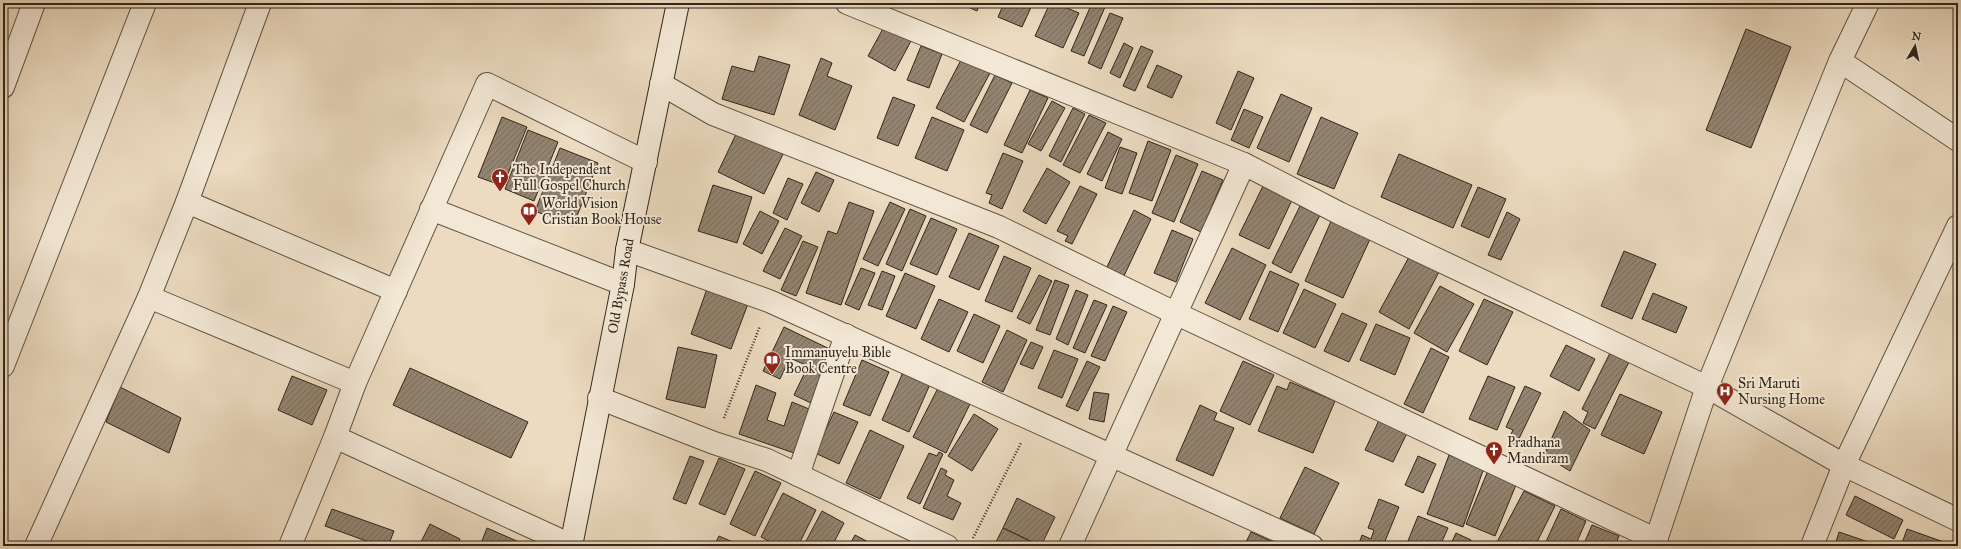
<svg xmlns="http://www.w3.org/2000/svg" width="1961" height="549" viewBox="0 0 1961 549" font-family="'IM FELL Great Primer',serif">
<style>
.building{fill:url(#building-hatch);stroke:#30261b}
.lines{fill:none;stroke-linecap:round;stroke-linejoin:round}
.minor-casing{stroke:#5f5344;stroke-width:24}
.secondary-casing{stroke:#30261b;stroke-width:24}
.path{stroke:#30261b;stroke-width:2.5;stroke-dasharray:1 2;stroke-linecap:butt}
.minor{stroke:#f3e8d6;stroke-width:22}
.secondary{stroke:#f3e8d6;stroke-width:22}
.labels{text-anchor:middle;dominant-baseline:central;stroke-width:4;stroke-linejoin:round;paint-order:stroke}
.poi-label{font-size:14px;fill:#30261b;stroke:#f3e8d6;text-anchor:start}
.street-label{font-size:14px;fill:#30261b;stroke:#f3e8d6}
</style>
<defs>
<pattern id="building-hatch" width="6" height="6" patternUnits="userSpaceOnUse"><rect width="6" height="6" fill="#928471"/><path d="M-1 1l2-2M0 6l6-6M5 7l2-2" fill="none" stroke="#786c5c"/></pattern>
</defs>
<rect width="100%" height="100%" fill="#ecdbc0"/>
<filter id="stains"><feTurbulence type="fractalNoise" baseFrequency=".005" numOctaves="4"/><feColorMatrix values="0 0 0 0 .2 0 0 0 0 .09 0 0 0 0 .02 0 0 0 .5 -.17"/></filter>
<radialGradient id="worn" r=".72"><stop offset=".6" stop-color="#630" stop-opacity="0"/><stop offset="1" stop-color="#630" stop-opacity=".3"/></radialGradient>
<g class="building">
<polygon points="959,3 980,3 977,11"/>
<polygon points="1004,3 1033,3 1022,27 998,17"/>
<polygon points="1050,3 1055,3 1079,13 1063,48 1035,36"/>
<polygon points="1092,3 1105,7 1084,56 1071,51"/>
<polygon points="1110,13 1123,18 1101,69 1088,63"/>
<polygon points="885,25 912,39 895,71 868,56"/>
<polygon points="1746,29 1791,47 1751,148 1706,130"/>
<polygon points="1124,43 1133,48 1120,78 1110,73"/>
<polygon points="921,46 942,54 929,88 907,80"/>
<polygon points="1141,46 1153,51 1135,91 1123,86"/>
<polygon points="759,56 790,65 774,115 722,99 732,66 754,72"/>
<polygon points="821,58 832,63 827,76 852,86 835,130 799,115"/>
<polygon points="962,58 990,73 964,122 936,108"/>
<polygon points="1157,65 1182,76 1172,98 1147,87"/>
<polygon points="1238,71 1254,78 1231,130 1216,123"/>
<polygon points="995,75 1012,83 987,133 970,125"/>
<polygon points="1030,90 1048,98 1022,153 1004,145"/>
<polygon points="1281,94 1312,108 1289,162 1257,148"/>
<polygon points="893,97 915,105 898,146 877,138"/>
<polygon points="1052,101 1065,108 1041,151 1028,144"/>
<polygon points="1073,108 1085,114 1061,162 1049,156"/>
<polygon points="1244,109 1263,117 1249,148 1231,140"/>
<polygon points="1089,115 1106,123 1080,173 1063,165"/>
<polygon points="502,117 527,127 503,186 478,177"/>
<polygon points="932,117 964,130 947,171 915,158"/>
<polygon points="1321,117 1358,133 1334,189 1297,174"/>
<polygon points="528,130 558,142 534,201 505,189"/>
<polygon points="737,132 783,154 764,194 718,172"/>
<polygon points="1108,132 1122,139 1102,181 1087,174"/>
<polygon points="1148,141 1171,150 1152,201 1129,193"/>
<polygon points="1120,147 1137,153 1122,194 1105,188"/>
<polygon points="560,148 598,163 573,226 535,211"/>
<polygon points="1003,153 1023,161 1002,209 989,203 992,195 986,193"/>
<polygon points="1399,154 1472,185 1453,228 1381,197"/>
<polygon points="1176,155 1198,164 1174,222 1152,213"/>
<polygon points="1047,168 1070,182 1046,224 1023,211"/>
<polygon points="1202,171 1223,180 1201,232 1180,222"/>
<polygon points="816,172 834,180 819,212 801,203"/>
<polygon points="788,178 803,184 787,220 773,213"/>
<polygon points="713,185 752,197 737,243 698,231"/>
<polygon points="1080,186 1097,194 1072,244 1065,241 1068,236 1057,231"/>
<polygon points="1263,186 1292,200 1269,249 1239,235"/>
<polygon points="1478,187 1506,199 1489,238 1461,226"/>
<polygon points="849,202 874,211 841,305 806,293 828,231 837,234"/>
<polygon points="890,202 905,209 878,266 863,259"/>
<polygon points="1300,206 1320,215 1291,273 1272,263"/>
<polygon points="910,209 926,216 902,271 886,264"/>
<polygon points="1134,210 1151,219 1122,280 1105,271"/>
<polygon points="760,211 779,221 762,254 743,244"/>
<polygon points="1507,212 1520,219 1501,260 1488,255"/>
<polygon points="931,218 957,229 937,275 910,264"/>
<polygon points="1332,219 1371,237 1343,298 1305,281"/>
<polygon points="785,228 802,236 780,279 763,271"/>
<polygon points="1172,230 1193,239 1176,282 1154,273"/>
<polygon points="969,233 999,246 979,290 949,277"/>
<polygon points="803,241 818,247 796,296 781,290"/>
<polygon points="1232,248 1266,265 1240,320 1205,303"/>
<polygon points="1624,251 1656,264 1632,319 1601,306"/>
<polygon points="1004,256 1031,268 1012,312 985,301"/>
<polygon points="1409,257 1439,272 1409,329 1379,312"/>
<polygon points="861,268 875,273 859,310 845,304"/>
<polygon points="882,271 895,276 882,310 868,305"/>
<polygon points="1270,271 1299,284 1278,332 1249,319"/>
<polygon points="905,273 935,286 916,329 886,316"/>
<polygon points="1039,275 1052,281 1030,324 1017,318"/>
<polygon points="1055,280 1069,285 1050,335 1036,330"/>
<polygon points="708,286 749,301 731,349 691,334"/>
<polygon points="1440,286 1474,304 1447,352 1414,333"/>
<polygon points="1304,289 1336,304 1315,348 1283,333"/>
<polygon points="1076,290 1088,295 1068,345 1056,339"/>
<polygon points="1653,293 1687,307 1676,333 1642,319"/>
<polygon points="939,299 968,312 949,352 921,339"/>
<polygon points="1484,299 1513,312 1487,365 1459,351"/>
<polygon points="1094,300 1107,305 1085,353 1073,348"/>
<polygon points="1113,306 1127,312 1105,361 1091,356"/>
<polygon points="1342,313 1367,324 1349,362 1324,351"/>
<polygon points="974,314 1000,326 983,363 957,351"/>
<polygon points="1376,324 1410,338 1395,375 1360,360"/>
<polygon points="784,327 838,353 813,404 794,395 808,366 790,358 780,379 763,371"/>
<polygon points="1007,330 1027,340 1003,392 982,382"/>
<polygon points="1031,342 1043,347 1033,369 1020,364"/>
<polygon points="1566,345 1595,359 1579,391 1550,376"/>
<polygon points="678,347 717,355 705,408 666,399"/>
<polygon points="1431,348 1449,357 1423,413 1404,404"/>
<polygon points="1612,349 1631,358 1595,429 1583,423 1588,412 1582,409"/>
<polygon points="1054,350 1078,359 1062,398 1038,388"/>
<polygon points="862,360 889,372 870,416 843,405"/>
<polygon points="1087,361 1100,367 1078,411 1066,406"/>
<polygon points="1243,361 1274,375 1250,425 1220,411"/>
<polygon points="410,368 528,422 511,458 393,405"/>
<polygon points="904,370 931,382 909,432 882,420"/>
<polygon points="292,376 327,390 312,425 278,410"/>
<polygon points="1488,376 1515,387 1497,430 1469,419"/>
<polygon points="1290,382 1335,401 1313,453 1258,431 1277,386 1287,390"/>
<polygon points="756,385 776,393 767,420 784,426 792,402 809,409 794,453 739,434"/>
<polygon points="1525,386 1541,393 1516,445 1508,441 1513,430 1506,427"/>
<polygon points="120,387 181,418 169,453 106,422"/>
<polygon points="938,388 970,404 946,453 913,437"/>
<polygon points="1094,392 1109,394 1104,422 1089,419"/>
<polygon points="1620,394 1662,412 1644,454 1601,435"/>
<polygon points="1200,405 1217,413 1214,420 1234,428 1213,476 1176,460"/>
<polygon points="1564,411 1590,430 1570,471 1544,455"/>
<polygon points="834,412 858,422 839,464 815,453"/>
<polygon points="974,414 998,429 972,471 948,456"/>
<polygon points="1381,416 1409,429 1393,462 1365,450"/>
<polygon points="870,430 904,446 880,499 846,483"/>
<polygon points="939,452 943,454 920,504 907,498 929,453 937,456"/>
<polygon points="1449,455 1484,468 1463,527 1427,514"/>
<polygon points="690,456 704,461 686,504 673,499"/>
<polygon points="1418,456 1436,464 1423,493 1405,485"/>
<polygon points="719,458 745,469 725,515 699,504"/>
<polygon points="1305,467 1339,483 1314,534 1280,518"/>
<polygon points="941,468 947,471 945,475 954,480 947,496 961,503 953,520 923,508"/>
<polygon points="1489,468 1518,480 1495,536 1466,524"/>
<polygon points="755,471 781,483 755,536 730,524"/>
<polygon points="1524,491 1555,506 1535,546 1504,546 1497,542"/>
<polygon points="783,493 816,510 798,546 778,546 761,537"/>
<polygon points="1855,496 1903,520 1894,539 1846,515"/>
<polygon points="1017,498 1055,517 1041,546 1003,528"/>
<polygon points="1379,499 1399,507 1383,546 1358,546 1362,535 1371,539 1374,530 1368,528"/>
<polygon points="332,509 394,531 388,546 380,546 325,526"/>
<polygon points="1561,509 1586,521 1575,546 1544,546"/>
<polygon points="822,511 844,523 832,546 811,546 805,543"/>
<polygon points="1418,516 1448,528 1440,546 1406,546"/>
<polygon points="430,524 460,539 457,546 419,546"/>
<polygon points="1592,525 1619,536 1615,546 1583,546"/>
<polygon points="487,528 526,545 526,546 480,546"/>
<polygon points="1003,528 1040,546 994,546"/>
<polygon points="1907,529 1955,546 1901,546"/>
<polygon points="1251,532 1273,542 1271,546 1244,546"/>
<polygon points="1839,532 1880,546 1848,546 1836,542"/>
<polygon points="1456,533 1471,540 1468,546 1450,546"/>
<polygon points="855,535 876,546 849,546"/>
<polygon points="719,536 742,546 714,546"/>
</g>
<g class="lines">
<g class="minor-casing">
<g id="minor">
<polyline points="847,3 1244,164 1339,213 1707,387 1844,465 1958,520"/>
<polyline points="1840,61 1958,140"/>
<polyline points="661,84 713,114 999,227 1175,313 1657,540"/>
<polyline points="3,87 34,3"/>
<polyline points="187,202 396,291"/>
<polyline points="431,209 623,284"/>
<polyline points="627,250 769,301 1312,546"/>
<polyline points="149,297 355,383"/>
<polyline points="3,366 145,3"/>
<polyline points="599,398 714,443 767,460 947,546"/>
<polyline points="335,437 573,546"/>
<polyline points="798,475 846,335"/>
<polyline points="36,546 149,297 187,202 260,3"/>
<polyline points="290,546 335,437 355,383 487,84 646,162"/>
<polyline points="1070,546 1244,164"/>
<polyline points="1654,546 1707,387 1840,61 1868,3"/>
<polyline points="1812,546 1844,465 1958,226"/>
</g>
</g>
<g class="secondary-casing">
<polyline id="secondary" points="571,546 623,284 627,250 678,3"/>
</g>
<g class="path">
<polyline points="724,418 760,326"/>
<polyline points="973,538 1021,443"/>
</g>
<use href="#minor" class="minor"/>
<use href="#secondary" class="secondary"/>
</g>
<defs>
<g id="church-pin" transform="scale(0.9)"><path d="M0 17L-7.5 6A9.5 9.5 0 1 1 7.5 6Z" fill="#8f2418" stroke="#f3e8d6"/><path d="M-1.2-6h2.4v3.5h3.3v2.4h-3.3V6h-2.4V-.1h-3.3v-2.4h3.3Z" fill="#fff"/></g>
<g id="library-pin" transform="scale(0.9)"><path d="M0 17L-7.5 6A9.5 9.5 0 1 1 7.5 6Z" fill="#8f2418" stroke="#f3e8d6"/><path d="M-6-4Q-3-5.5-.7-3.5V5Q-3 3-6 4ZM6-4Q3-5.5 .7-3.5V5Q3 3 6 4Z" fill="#fff"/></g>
<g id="hospital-pin" transform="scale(0.9)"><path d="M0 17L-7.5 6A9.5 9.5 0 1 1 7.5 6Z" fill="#8f2418" stroke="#f3e8d6"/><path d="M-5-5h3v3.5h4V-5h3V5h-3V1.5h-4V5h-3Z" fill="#fff"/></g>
</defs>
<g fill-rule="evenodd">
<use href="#church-pin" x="500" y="177"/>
<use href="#library-pin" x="529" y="211"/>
<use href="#library-pin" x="772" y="360"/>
<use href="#hospital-pin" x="1725" y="391"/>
<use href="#church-pin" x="1494" y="450"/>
</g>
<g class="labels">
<g class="poi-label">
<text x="513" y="169">The Independent<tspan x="513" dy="16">Full Gospel Church</tspan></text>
<text x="542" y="203">World Vision<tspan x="542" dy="16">Cristian Book House</tspan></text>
<text x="785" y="352">Immanuyelu Bible<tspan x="785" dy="16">Book Centre</tspan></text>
<text x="1738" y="383">Sri Maruti<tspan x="1738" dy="16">Nursing Home</tspan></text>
<text x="1507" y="442">Pradhana<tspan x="1507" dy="16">Mandiram</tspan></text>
</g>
<g class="street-label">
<text transform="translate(621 286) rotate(-80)">Old Bypass Road</text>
</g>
</g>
<rect width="1961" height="549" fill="none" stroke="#ecdbc0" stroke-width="16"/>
<rect x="4" y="4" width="1953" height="541" fill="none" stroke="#30261b" stroke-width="2"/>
<rect x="8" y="8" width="1945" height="533" fill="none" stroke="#30261b"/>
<g transform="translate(1915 46) rotate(9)" stroke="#f3e8d6" stroke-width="3" paint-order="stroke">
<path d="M0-3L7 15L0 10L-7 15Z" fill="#30261b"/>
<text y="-6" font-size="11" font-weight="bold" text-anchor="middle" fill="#30261b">N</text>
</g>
<rect width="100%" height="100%" filter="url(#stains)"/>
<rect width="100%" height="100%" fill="url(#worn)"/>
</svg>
